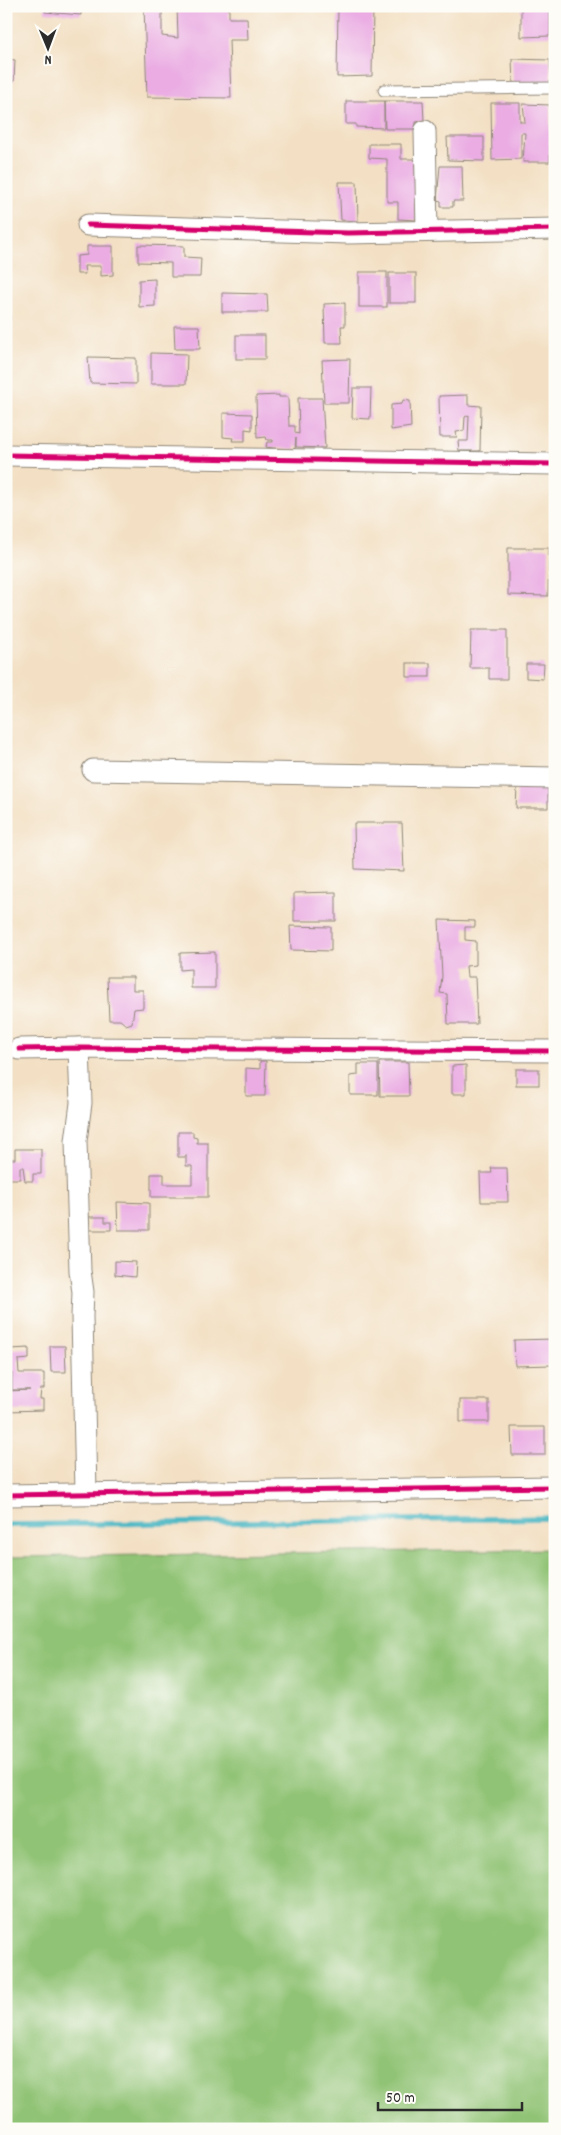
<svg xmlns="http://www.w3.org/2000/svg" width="561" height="2135" viewBox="0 0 561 2135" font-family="Dekko,sans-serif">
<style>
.green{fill:#90c374;stroke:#5e7750}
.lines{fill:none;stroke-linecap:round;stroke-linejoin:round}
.stream{stroke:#48b6c2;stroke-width:5.5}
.building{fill:#eaace3}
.lane-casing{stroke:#8f8678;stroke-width:13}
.street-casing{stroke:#8f8678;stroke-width:23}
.lane{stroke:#fff;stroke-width:11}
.street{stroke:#fff;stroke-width:21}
.cycleway-casing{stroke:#fdfcf7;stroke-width:8}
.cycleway{stroke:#d6006c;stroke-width:5}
</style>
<rect width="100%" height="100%" fill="#fdfcf7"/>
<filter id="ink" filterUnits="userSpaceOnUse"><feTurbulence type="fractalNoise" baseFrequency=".02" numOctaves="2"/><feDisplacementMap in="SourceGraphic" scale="10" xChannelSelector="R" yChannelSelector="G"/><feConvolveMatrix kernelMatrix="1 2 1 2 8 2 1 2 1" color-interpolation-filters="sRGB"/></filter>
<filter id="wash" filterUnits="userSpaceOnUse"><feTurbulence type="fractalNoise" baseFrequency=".0096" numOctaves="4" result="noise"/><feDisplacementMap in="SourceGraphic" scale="20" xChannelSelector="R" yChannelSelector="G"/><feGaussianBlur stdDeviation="1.12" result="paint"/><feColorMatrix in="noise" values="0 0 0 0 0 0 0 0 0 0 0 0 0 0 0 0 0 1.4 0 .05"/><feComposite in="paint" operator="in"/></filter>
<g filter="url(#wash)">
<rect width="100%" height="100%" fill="#f3e0c4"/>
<polygon class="green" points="555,1549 555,2129 6,2129 6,1557"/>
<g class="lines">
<polyline class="stream" points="6,1525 555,1518"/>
</g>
<g id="blocks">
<g class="building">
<polygon points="45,6 81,6 81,15 45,12"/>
<polygon points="144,6 162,6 162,36 178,38 177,6 229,6 229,18 247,18 248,40 229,40 231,98 147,97"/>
<polygon points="338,6 373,6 372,76 337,77"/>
<polygon points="521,6 550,6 550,36 521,37"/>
<polygon points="6,59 15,60 14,81 6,81"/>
<polygon points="512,59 550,60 551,83 513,84"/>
<polygon points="346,101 384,101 384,128 356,127 356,124 346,124"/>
<polygon points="384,101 423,101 424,121 416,122 416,129 385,129"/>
<polygon points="491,103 520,103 520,122 525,122 523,104 550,105 550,162 523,162 525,133 521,133 521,159 492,160"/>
<polygon points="447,137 484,137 484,161 448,160"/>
<polygon points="369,144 401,144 401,159 415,159 416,220 398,219 398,202 387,202 387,159 369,158"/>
<polygon points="440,166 462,166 463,201 453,201 453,207 441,207 441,201 437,200"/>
<polygon points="339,182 357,182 358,221 341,220"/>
<polygon points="138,245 184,246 184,257 201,258 200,277 171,277 171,263 138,262"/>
<polygon points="87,246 113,246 113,275 101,276 101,266 84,266 85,274 77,274 77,256 87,255"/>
<rect x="359" y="272" width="28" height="35"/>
<rect x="389" y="273" width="27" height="30"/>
<polygon points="155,279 155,306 139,307 139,280"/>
<rect x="6" y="291" width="4" height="28"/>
<polygon points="222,293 267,294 268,312 222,312"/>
<polygon points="345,303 345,326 341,326 342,343 325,343 324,304"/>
<polygon points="174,326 199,326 200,349 175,349"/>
<rect x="236" y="335" width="29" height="24"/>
<polygon points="151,353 187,354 186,384 151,384"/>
<polygon points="88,357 136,358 136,384 90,383"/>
<polygon points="350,359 349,403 324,403 322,360"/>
<polygon points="353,388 371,388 370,419 352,418"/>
<polygon points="279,395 279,397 288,397 289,426 295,426 295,433 299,434 298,398 322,398 325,448 296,447 296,438 295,449 273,448 266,447 267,442 273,442 273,440 267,440 266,437 257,438 256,396"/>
<polygon points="468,395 468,405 481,406 480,451 459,451 458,441 468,441 469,415 465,417 464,431 456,432 457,437 440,437 439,396"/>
<polygon points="403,400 410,401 411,427 391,430 391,405 402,404"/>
<polygon points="223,413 252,414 252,430 245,429 245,441 232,441 233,438 223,437"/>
<polygon points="508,548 549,548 548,596 508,595"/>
<polygon points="471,630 507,630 507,679 489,679 489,668 470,668"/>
<rect x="407" y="663" width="23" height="14"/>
<polygon points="526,664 544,664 543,679 526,678"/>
<polygon points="517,787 548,787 548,808 516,808"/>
<polygon points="354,823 402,823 404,871 355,869"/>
<polygon points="336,892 336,921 294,921 294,893"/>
<polygon points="439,920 475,921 475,927 465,927 465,940 476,941 476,965 466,966 467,977 475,977 477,1024 448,1024 447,994 440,993 442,976"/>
<polygon points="290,926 331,927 331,951 291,950"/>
<polygon points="215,952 215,988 191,988 191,969 180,970 180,953"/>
<polygon points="107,977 133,977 133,990 143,990 143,1008 134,1009 132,1023 126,1025 120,1020 109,1020"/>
<polygon points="260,1061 266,1061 265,1096 246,1096 246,1068 260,1069"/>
<polygon points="379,1062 408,1062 409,1096 380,1096"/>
<polygon points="358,1064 378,1064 378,1095 350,1095 350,1076 358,1075"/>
<polygon points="466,1065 466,1094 452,1094 452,1066"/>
<rect x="516" y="1069" width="23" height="16"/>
<polygon points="178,1132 193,1132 193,1137 197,1138 197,1143 208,1143 208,1197 151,1197 151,1174 164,1174 164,1184 192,1184 192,1166 186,1166 186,1155 185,1157 178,1157"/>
<polygon points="15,1149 41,1149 41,1174 33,1174 33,1181 25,1181 23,1167 20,1167 20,1179 6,1179 6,1159 15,1159"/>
<polygon points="491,1168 507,1168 508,1202 481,1202 480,1173 492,1173"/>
<polygon points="117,1202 149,1203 149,1230 118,1230"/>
<polygon points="89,1217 105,1217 105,1222 111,1222 111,1230 89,1230"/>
<polygon points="115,1261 136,1262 135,1277 115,1275"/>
<polygon points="555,1339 552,1365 515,1366 514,1340"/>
<polygon points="50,1346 65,1346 66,1372 51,1372"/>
<polygon points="29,1348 29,1359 18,1360 19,1373 44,1373 44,1389 41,1389 40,1399 43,1399 43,1410 7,1411 7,1391 30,1390 12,1390 12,1373 7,1373 6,1354 10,1354 10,1349"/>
<rect x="460" y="1400" width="29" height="22"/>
<polygon points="511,1427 545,1427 545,1455 512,1455"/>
<polygon points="6,1438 8,1438 10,1454 10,1487 6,1487"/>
</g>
</g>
</g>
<g filter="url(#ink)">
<use href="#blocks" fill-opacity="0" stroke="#8f8678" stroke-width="1"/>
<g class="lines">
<g class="lane-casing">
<polyline id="lane" points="384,90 555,88"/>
</g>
<g class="street-casing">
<g id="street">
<polyline points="425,131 427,231"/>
<polyline points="88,225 348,233 555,229"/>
<polyline points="6,455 555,464"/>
<polyline points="93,770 555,778"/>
<polyline points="79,1048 81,1103 76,1141 80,1271 83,1292 82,1316 86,1492"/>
<polyline points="19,1049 79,1048 555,1051"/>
<polyline points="6,1495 555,1487"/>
</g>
</g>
<use href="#lane" class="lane"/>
<use href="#street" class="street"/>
<g class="cycleway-casing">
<g id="cycleway">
<polyline points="88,225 348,233 555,229"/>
<polyline points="6,455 555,464"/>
<polyline points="19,1049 79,1048 555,1051"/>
<polyline points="6,1495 555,1487"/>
</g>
</g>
<use href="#cycleway" class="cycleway"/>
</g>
</g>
<rect width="561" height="2135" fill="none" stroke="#fdfcf7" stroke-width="25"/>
<g transform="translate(48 48) rotate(179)" stroke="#fdfcf7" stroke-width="4" paint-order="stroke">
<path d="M0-4L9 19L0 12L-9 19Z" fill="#2b2b2b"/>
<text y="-8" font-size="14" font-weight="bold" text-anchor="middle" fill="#2b2b2b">N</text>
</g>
<path d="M378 2102v8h144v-8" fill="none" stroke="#2b2b2b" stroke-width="2.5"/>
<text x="386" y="2102" font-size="15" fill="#2b2b2b" stroke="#fdfcf7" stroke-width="4" paint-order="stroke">50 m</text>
</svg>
